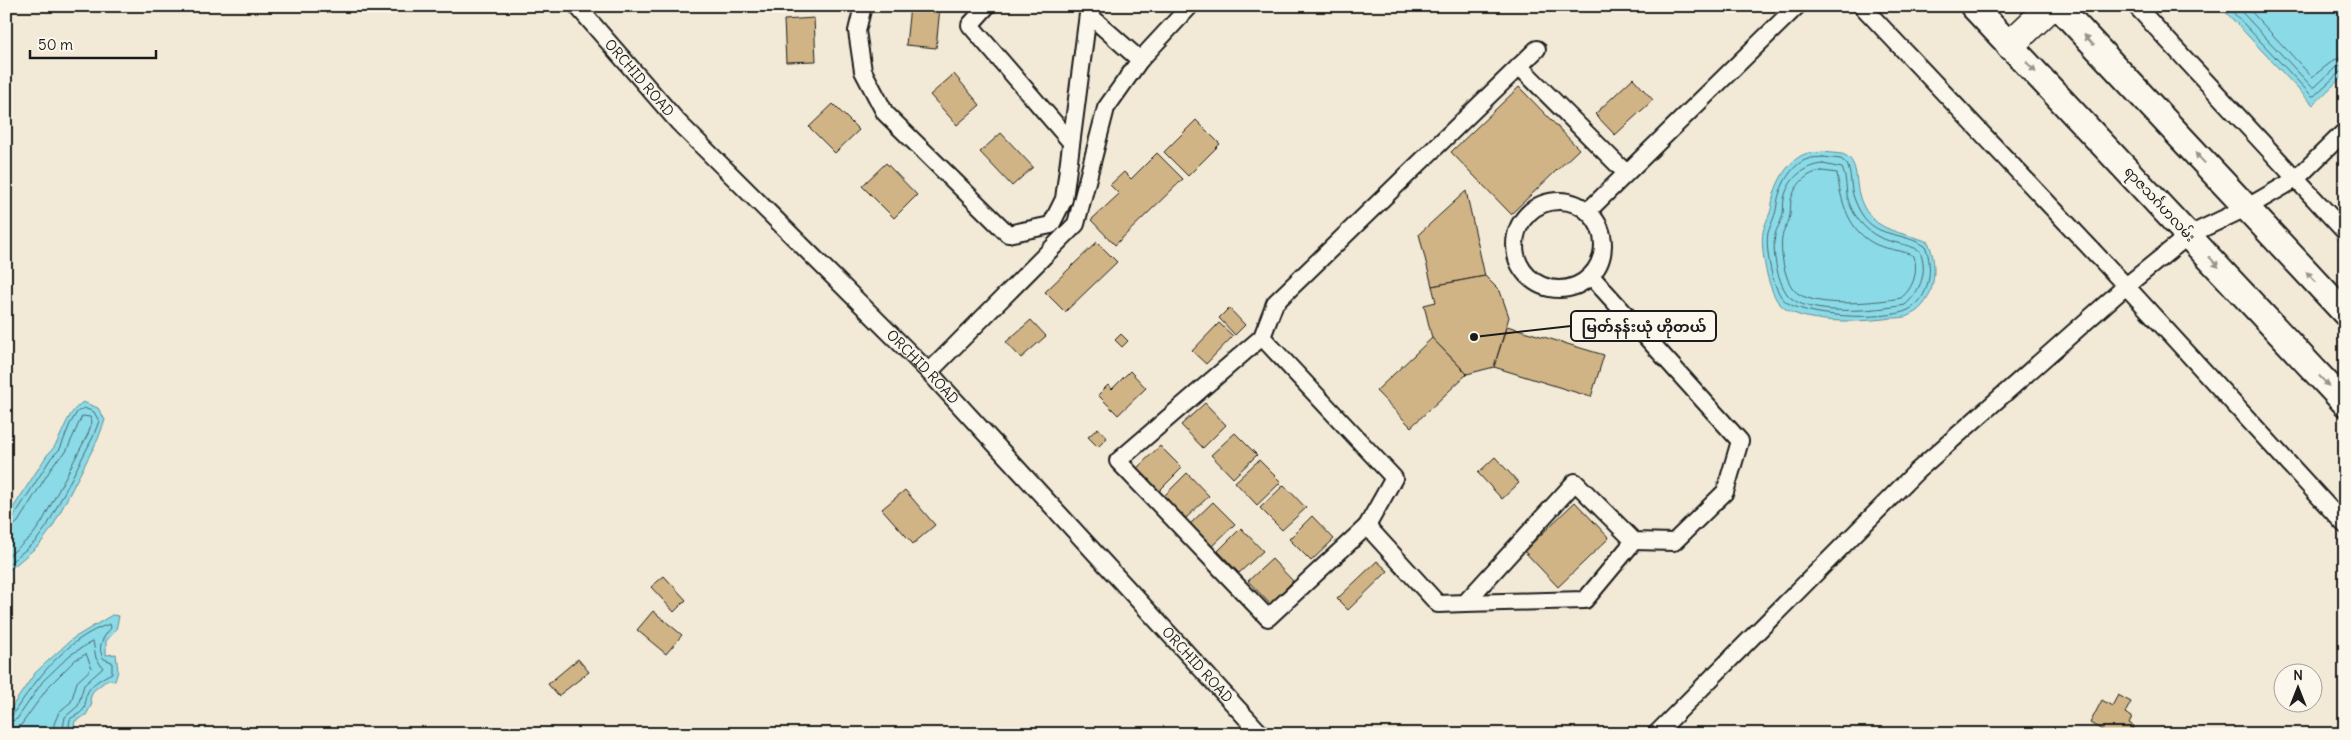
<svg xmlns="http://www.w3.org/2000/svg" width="2351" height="740" viewBox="0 0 2351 740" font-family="Delius,'Noto Sans Myanmar',sans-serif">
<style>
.water{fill:#8bdae7;stroke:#5f8e96}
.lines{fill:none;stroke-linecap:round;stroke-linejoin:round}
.shore{stroke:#48686d;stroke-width:1}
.building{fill:#d0b485;stroke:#1c1c1c}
.street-casing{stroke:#1c1c1c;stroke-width:20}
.primary-casing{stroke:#1c1c1c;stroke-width:29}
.highway-casing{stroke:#1c1c1c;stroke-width:31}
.street{stroke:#fbf7ec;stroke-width:16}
.primary{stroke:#fbf7ec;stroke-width:25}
.highway{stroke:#fbf7ec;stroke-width:28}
.oneway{fill:#97948e}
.labels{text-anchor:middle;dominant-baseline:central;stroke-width:5;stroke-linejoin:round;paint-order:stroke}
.street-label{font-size:14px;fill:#1c1c1c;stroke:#fbf7ec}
.leader{fill:none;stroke:#1c1c1c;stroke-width:2}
.callout-dot{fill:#1c1c1c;stroke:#fbf7ec;stroke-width:2}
.callout{fill:#fbf7ec;stroke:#1c1c1c;stroke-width:2}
.callout-label{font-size:15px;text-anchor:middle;font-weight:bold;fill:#1c1c1c}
</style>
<rect width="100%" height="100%" fill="#f2ead7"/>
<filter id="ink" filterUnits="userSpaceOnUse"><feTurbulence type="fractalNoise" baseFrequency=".02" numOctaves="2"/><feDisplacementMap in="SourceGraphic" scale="10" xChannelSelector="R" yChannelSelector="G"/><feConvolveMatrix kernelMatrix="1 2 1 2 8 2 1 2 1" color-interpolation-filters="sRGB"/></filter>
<g filter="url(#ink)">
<g class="water">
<polygon points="2220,6 2345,6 2345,74 2313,105"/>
<path d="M 1823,152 C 1829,153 1836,153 1842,154 C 1859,159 1855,181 1859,194 C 1861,203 1866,212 1872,218 C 1886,233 1910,234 1928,242 C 1939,265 1936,303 1910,315 C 1905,318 1896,318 1891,318 C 1864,322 1796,326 1778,302 C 1768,288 1760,250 1763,232 C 1765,222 1771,214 1772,204 C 1774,186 1788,158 1808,153 C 1812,152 1818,153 1823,152 Z"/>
<path d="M 83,402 L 98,408 L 105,420 L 98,439 L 52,528 L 40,544 L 6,573 L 6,519 L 47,455 C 64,440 63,415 83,402 Z"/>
<polygon points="112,615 119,616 116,630 106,641 106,655 116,654 118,671 115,681 107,680 93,691 90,699 92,704 86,715 75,721 73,734 6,734 6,715 35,673 72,639"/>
</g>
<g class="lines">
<g class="shore">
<polyline points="2227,6 2312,96 2314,96 2340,72 2345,71"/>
<polyline points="2236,6 2312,87 2315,87 2336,67 2345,65"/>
<polyline points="2246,6 2312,77 2334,60 2345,57"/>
<path d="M 1823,157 L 1841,159 L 1847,164 C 1852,175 1850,187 1854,198 C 1870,242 1895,228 1925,246 C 1934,267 1930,299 1908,310 C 1887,321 1799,318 1783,299 C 1772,287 1765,248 1768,233 C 1771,223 1776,215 1777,204 C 1779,188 1791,164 1808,159 C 1812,157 1818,158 1823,157 Z"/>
<path d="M 1823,164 L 1842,168 C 1846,176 1846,186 1847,195 C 1850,212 1864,230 1879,237 C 1893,244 1908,243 1920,251 C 1928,271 1921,291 1905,305 C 1879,310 1805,318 1787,294 C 1777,280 1772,252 1775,235 C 1776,229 1780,224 1782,218 C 1784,212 1783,205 1784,199 C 1788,179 1804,165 1823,164 Z"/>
<path d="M 1822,171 L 1837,173 C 1841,201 1848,232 1877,245 C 1889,250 1903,250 1914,256 C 1918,272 1914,287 1901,298 C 1878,302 1810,310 1793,289 C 1784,277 1780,252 1782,237 C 1783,231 1787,226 1789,220 C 1791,213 1790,207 1791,200 C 1795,185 1807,172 1822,171 Z"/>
<polyline points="6,521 13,518 51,458 60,449 70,424 77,412 84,408 94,412 99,421 93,437 47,526 36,541 6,566"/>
<polyline points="6,527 13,526 18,522 55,462 66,452 82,416 90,417 92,422 88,434 42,522 32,536 6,558"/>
<path d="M 6,717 L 12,715 C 36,680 67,637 110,624 L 111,628 C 103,637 96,648 104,659 L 112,662 L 112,673 C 102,678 90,684 86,696 C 84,701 87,705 83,710 C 80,714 74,716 70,719 L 68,734"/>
<polyline points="6,723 17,719 43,681 70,655 93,641 96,658 103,668 84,685 78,706 65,717 62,734"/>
<polyline points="6,731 21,725 49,686 75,660 86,654 92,668 77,682 71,702 59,712 54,724 54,734"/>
</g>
</g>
<g class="building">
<polygon points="910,6 940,7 936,48 906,45"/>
<polygon points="814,18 816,61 786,62 784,20"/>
<polygon points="954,74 980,105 957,125 930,95"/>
<polygon points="1633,78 1653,100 1615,135 1595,114"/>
<polygon points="1519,87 1579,149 1511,214 1451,152"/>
<polygon points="833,104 859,130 835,153 809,127"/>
<polygon points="1196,120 1220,144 1188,176 1164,152"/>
<polygon points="1001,133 1033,167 1012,186 980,152"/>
<polygon points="1157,153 1183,179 1115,245 1091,220 1119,194 1110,185 1124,172 1131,179"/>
<polygon points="886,163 917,195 894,218 862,186"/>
<polygon points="1466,191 1485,276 1432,286 1419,234"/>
<polygon points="1097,242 1117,262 1065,312 1045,292"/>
<polygon points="1485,276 1500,291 1509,317 1494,367 1467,374 1432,338 1424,305 1436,302 1432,286"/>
<polygon points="1229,308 1245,325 1235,335 1219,318"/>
<polygon points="1031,320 1046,336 1021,358 1006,342"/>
<polygon points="1219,323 1233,336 1206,364 1192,351"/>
<polygon points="1507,326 1604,355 1591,397 1494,367"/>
<polygon points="1121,334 1128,341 1122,347 1115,340"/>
<polygon points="1432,338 1467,374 1411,427 1376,391"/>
<polygon points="1130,371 1146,388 1118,415 1098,395 1108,385 1112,389"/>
<polygon points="1205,403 1226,425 1203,448 1181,425"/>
<polygon points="1098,428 1107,438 1098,447 1088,437"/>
<polygon points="1235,433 1257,455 1233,478 1211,455"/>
<polygon points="1160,446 1182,468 1159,491 1137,468"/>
<polygon points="1495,457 1519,483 1502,499 1478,473"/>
<polygon points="1259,460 1281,482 1257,505 1235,482"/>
<polygon points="1187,473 1209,496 1186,518 1164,496"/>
<polygon points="1284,485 1306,508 1282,530 1260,508"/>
<polygon points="905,490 935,525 913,544 882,509"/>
<polygon points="1213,502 1235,524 1211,547 1190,524"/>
<polygon points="1575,502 1609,538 1558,587 1524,551"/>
<polygon points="1312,516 1334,539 1311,561 1289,539"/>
<polygon points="1241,528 1263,551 1239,573 1218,551"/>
<polygon points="1272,559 1293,581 1270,604 1248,581"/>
<polygon points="1377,561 1388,571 1348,610 1337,599"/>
<polygon points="664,576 686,600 674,612 651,587"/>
<polygon points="653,611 682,635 666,654 637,630"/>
<polygon points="578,659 589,672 558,696 548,684"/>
<polygon points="2118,695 2131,702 2125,713 2132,717 2129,723 2134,726 2129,734 2109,734 2090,723 2102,700 2112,706"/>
</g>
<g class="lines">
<g class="street-casing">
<g id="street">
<path id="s1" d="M 577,6 L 678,122 L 929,372 L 1261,734"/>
<polyline points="863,6 857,31 863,71 885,113 1008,234 1051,225 1064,199 1088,14"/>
<polyline points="987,6 970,25 1071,142"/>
<polyline points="1862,6 2126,286 2189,235 2246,208 2296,179 2345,131"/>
<polyline points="2136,6 2345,232"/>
<polyline points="1537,49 1275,303 1262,337 1118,461 1268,618 1367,526 1438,604 1465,603 1575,482 1634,541 1674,542 1725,492 1740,441 1591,276"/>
<polyline points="1140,60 1190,6"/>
<polyline points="1519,66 1626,173"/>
<circle cx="1559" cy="245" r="44"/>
<polyline points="1588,211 1797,6"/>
<polyline points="1262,337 1394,478 1367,526"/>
<polyline points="929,372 1076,224 1106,108 1140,60 1088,14"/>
<polyline points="1465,603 1585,600 1634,541"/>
<polyline points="1656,734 1917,471 2126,286 2345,525"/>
</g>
</g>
<g class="primary-casing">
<g id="primary">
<polyline points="1973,6 2345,403"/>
<polyline points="2058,6 2345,313"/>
</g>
</g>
<g class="highway-casing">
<polyline id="highway" points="2010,45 2051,6"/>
</g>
<use href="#street" class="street"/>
<use href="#primary" class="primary"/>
<use href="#highway" class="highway"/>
</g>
<defs><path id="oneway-solid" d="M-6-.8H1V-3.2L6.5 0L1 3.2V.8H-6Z" transform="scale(1.25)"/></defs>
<g class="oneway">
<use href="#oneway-solid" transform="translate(2089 40) rotate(-133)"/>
<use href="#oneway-solid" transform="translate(2031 67) rotate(47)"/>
<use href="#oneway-solid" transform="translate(2200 158) rotate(-133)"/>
<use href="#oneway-solid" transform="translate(2214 262) rotate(47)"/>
<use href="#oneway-solid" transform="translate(2311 277) rotate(-133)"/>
<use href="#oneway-solid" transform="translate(2324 381) rotate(47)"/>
</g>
</g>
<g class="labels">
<g class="street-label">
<text stroke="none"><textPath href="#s1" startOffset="95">ORCHID ROAD</textPath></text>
<text transform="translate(2160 204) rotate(47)">ရာဇသင်္ဂဟလမ်း</text>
<text stroke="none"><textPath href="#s1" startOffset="500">ORCHID ROAD</textPath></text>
<text stroke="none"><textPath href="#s1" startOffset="905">ORCHID ROAD</textPath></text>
</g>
</g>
<path class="leader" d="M1474 337L1571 326"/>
<circle class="callout-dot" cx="1474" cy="337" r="5"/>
<rect class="callout" x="1571" y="311" width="145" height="30" rx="5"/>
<g class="callout-label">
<text x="1644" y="332">မြတ်နန်းယုံ ဟိုတယ်</text>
</g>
<rect width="2351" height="740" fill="none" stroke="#fbf7ec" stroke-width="25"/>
<rect x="12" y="12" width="2326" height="715" fill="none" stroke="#1c1c1c" stroke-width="2" filter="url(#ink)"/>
<g transform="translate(2298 688)"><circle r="24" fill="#fbf7ec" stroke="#a29f99"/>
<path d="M0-4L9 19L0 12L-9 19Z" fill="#1c1c1c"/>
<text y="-8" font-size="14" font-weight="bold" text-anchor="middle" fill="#1c1c1c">N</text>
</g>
<path d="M30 50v8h126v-8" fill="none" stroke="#1c1c1c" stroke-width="2.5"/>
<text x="38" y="50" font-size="15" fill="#1c1c1c" stroke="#fbf7ec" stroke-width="4" paint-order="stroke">50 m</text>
</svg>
